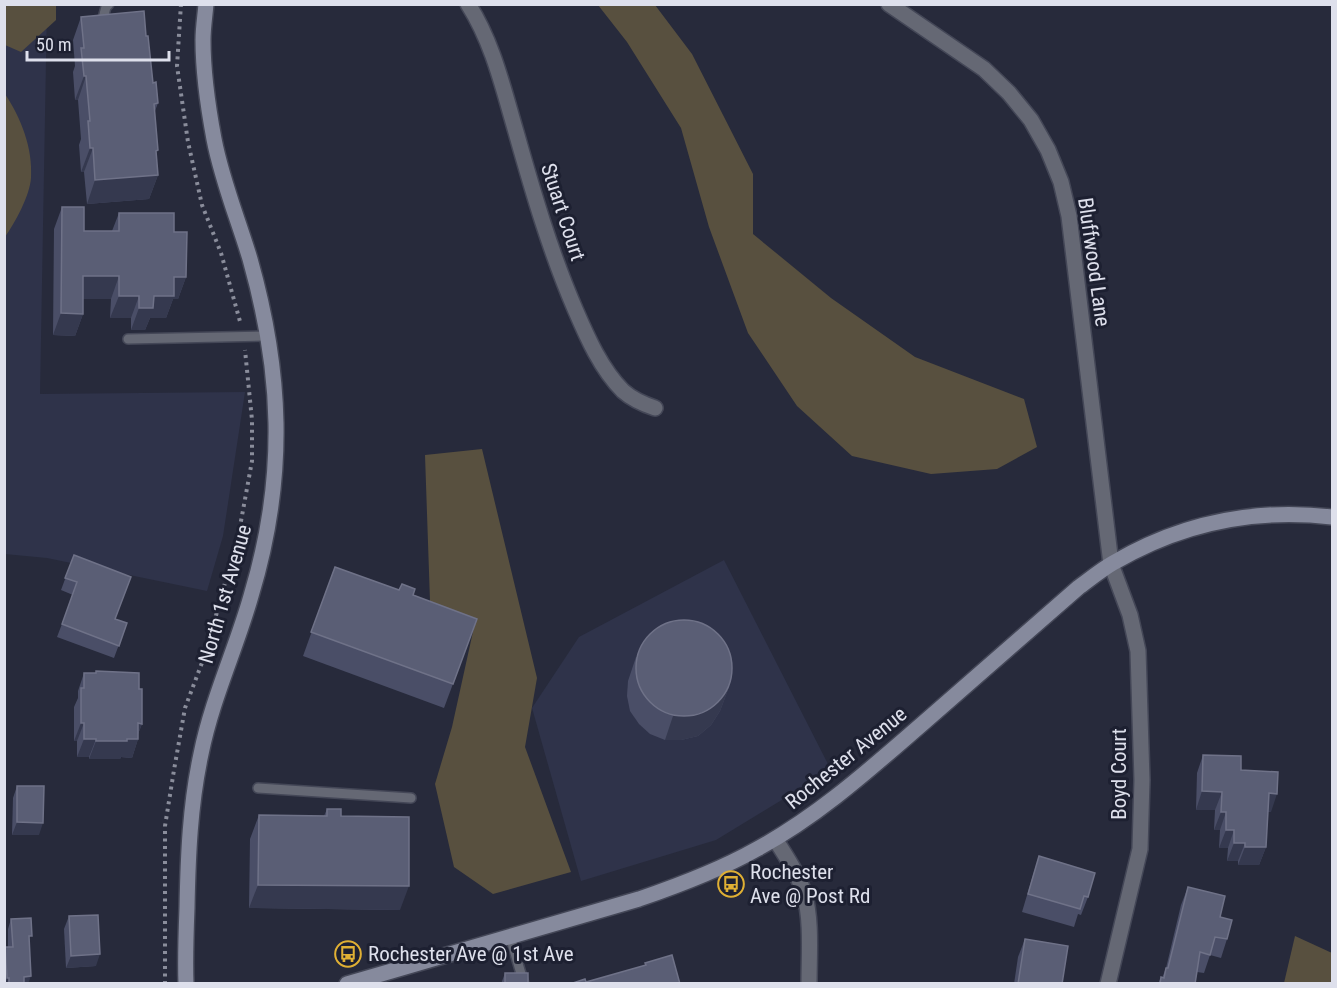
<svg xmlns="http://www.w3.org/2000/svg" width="1337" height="988" viewBox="0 0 1337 988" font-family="'Roboto Condensed',sans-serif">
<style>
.built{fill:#2f334a}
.green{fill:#58503f}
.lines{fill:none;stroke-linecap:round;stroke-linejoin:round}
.service-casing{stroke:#444757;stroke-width:12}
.minor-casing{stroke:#444757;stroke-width:18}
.secondary-casing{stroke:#444757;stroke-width:18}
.path{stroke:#8a8d9b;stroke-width:4;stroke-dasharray:3 4.5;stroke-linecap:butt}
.service{stroke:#656874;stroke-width:9}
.minor{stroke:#656874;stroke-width:15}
.secondary{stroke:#868a9d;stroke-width:15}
.wall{fill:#4a4e67}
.shaded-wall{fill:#35394f}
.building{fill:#5a5e75;stroke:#6f7288;stroke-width:1.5}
.labels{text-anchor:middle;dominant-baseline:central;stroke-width:6;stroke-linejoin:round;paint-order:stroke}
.street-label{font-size:21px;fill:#dee0ec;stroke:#1d2031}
.poi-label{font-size:21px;fill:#dee0ec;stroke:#1d2031;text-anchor:start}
</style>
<rect width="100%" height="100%" fill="#272a3b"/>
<g class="built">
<polygon points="4,5 47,5 40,394 245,392 223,536 207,591 47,558 5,554"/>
<polygon points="724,560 831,770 716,840 581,881 532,708 579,637"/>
</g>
<g class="green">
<polygon points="4,5 56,5 56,20 21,52 5,45"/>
<polygon points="598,5 655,5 692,54 753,174 753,234 831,298 915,357 1024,399 1037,447 997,469 931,474 852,456 797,406 748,333 709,227 681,128 627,42"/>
<path d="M 5,94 C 21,118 33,148 31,178 C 30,195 15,223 5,237 Z"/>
<polygon points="482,449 537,678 525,747 571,872 493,894 454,867 435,784 452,727 474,627 430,601 425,455"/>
<polygon points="1295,936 1332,953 1332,983 1284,983"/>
</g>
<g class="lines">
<g class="service-casing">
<g id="service">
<polyline points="102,22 106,7 109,4"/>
<polyline points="128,339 267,336"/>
<polyline points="258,788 411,798"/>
<polyline points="510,936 524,984"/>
</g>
</g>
<g class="minor-casing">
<g id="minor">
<path d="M 468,4 C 493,43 503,88 516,132 C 533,192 550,251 575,309 C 587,337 601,369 623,391 C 632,399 643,404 655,408"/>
<polyline points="889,4 984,69 1009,93 1031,120 1048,150 1061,182 1069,216 1111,564 1130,615 1138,651 1142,780 1140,849 1108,984"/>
<path d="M 775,839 C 786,856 798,874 804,893 C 812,919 809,956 809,984"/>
</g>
</g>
<g class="secondary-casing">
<g id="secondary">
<path d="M 186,984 C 185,959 186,933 187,908 C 188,856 190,805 201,754 C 212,699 236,649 251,596 C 268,540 277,481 276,423 C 275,367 265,312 250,259 C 238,219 222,181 214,139 C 208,107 203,73 203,40 C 203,28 205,16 206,4"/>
<path d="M 347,984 L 639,899 C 680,885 720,870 757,849 C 818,816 869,770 921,725 C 973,679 1026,633 1079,587 C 1090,579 1101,570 1113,563 C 1181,523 1254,508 1332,517"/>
</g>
</g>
<g class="path">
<polyline points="181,4 177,66 188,142 202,205 221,253 241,325"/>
<polyline points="165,984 165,826 174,770 185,708 206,652 239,532 252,461 252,420 245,350"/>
</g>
<use href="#service" class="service"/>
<use href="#minor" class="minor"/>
<use href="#secondary" class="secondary"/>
</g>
<g class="wall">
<polygon points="81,17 146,36 153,83 158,103 155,111 156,157 158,175 149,199 87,204 84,172 81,172 79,145 81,139 78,100 75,100 73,72 75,66 73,40"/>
<polygon points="62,207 84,231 112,231 119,213 174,232 186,277 178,299 173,299 166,318 150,318 145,330 131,330 131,318 110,318 111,299 83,299 83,314 75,336 53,335 54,229"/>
<polygon points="74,555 115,619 127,623 114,658 57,637 73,595 61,590"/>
<polygon points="335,567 477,619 444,708 303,656"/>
<polygon points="636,657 729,687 720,711 711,725 698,736 681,740 665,740 650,734 639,724 630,711 627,696 628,681"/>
<polygon points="84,673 139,689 142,724 138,734 138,739 132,758 121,757 120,759 89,759 89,757 77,757 77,741 74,741 74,707 78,698 78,691"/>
<polygon points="1203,755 1241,770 1271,812 1268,812 1266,847 1259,865 1238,865 1238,861 1227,861 1228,848 1219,848 1220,830 1214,830 1215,810 1196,810 1197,773"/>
<polygon points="17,786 39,835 12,835 13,798"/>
<polygon points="327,809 341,816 400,910 249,908 250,839 259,815 324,816"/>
<polygon points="1039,856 1088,897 1081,915 1078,914 1074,927 1022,912 1033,875"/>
<polygon points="1188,887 1220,917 1227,939 1221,958 1210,955 1204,973 1197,972 1195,984 1158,984 1161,977 1162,978 1166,968 1181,905"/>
<polygon points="69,916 96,966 66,968 64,929"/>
<polygon points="11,919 29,944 28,984 4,984 4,950 5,947 8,947 8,929"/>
<polygon points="1025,939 1062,984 1014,984 1018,957"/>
<polygon points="505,973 528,984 501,984"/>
</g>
<g class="shaded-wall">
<polygon points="84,76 86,76 78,100 75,100"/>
<polygon points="90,148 93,148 84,172 81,172"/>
<polygon points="158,175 149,199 87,204 95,180"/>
<polygon points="83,276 119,276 111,299 75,299"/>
<polygon points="174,277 186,277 178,299 173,299 166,318 150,318 145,330 131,330 139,308 154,296"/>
<polygon points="119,296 139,296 131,318 110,318"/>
<polygon points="61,313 83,314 75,336 53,335"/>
<polygon points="729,687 720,711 711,725 698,736 681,740 665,740 673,716"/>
<polygon points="81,723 84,723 77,741 74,741"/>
<polygon points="138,723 142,724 136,739 138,739 132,758 121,757 120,759 89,759 96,741"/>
<polygon points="84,739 96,739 89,757 77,757"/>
<polygon points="1202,791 1222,792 1215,810 1196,810"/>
<polygon points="1269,793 1277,794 1271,812 1262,811"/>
<polygon points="1221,812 1226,812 1220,830 1214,830"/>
<polygon points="17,822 43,823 39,835 12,835"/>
<polygon points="1226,830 1234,830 1228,848 1219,848"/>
<polygon points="1234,843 1245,843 1238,861 1227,861"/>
<polygon points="1245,847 1266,847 1259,865 1238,865"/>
<polygon points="258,885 409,886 400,910 249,908"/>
<polygon points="100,954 96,966 66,968 71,956"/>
<polygon points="31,976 28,984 10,984 24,977"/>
<polygon points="7,978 9,978 7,984 5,984"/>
</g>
<g class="building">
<polygon points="144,11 146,36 148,36 153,83 156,82 158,103 154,104 158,150 156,151 158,175 95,180 93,148 90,148 88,121 90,121 86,76 84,76 81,48 84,48 81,17"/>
<polygon points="62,207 84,207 84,231 119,231 119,213 174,213 174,232 187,232 186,277 174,277 174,296 154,296 153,308 139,308 139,296 119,296 119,276 83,276 83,314 61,313"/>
<polygon points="74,555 131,577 115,619 127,623 119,646 62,624 77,582 65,578"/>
<polygon points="335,567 399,590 402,584 415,589 413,595 477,619 453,684 311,632"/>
<circle cx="684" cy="668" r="48"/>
<polygon points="96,671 139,673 139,689 142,689 142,724 138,723 138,739 127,739 127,741 96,741 96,739 84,739 84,723 81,723 81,688 84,688 84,673 96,673"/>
<polygon points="1203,755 1241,756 1241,770 1278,772 1277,794 1269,793 1266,847 1245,847 1245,843 1234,843 1234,830 1226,830 1226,812 1221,812 1222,792 1202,791"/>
<polygon points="17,786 44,786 43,823 17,822"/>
<polygon points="327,809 341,809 341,816 409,817 409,886 258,885 259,815 327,816"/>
<polygon points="1039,856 1095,873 1088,897 1084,896 1080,909 1028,894"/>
<polygon points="1188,887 1225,896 1220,917 1232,920 1227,939 1215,937 1210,955 1200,952 1195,984 1160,984 1161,977 1164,978 1166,968 1168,968"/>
<polygon points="98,915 100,954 71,956 69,916"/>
<polygon points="31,918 32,936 29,936 31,976 24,977 24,983 9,984 9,978 7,978 5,947 13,947 11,919"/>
<polygon points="1025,939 1068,946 1062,984 1018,984"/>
<polygon points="672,955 680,984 570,984 585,979 586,982 646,965 645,963"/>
<rect x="505" y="973" width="23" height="11"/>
</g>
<defs>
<g id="bus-ring" transform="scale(1.35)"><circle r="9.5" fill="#1d2031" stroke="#e0b034" stroke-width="1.5"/><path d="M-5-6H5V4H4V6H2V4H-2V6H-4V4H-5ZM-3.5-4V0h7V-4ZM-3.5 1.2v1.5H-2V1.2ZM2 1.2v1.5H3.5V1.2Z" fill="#e0b034"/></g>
</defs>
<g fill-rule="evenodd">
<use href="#bus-ring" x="731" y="884"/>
<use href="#bus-ring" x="348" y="954"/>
</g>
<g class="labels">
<g class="street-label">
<text transform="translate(563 212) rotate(72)">Stuart Court</text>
<text transform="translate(1094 262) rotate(82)">Bluffwood Lane</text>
<text transform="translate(225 594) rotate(-74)">North 1st Avenue</text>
<text transform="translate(846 758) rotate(-39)">Rochester Avenue</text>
<text transform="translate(1119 774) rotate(-90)">Boyd Court</text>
</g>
<g class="poi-label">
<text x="750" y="872">Rochester<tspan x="750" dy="24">Ave @ Post Rd</tspan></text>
<text x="368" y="954">Rochester Ave @ 1st Ave</text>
</g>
</g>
<rect width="1337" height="988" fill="none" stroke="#dee0ec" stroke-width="12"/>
<path d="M27 51v9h142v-9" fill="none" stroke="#dee0ec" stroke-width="3"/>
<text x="36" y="51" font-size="18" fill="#dee0ec" stroke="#1d2031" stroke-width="4.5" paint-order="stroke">50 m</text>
</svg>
